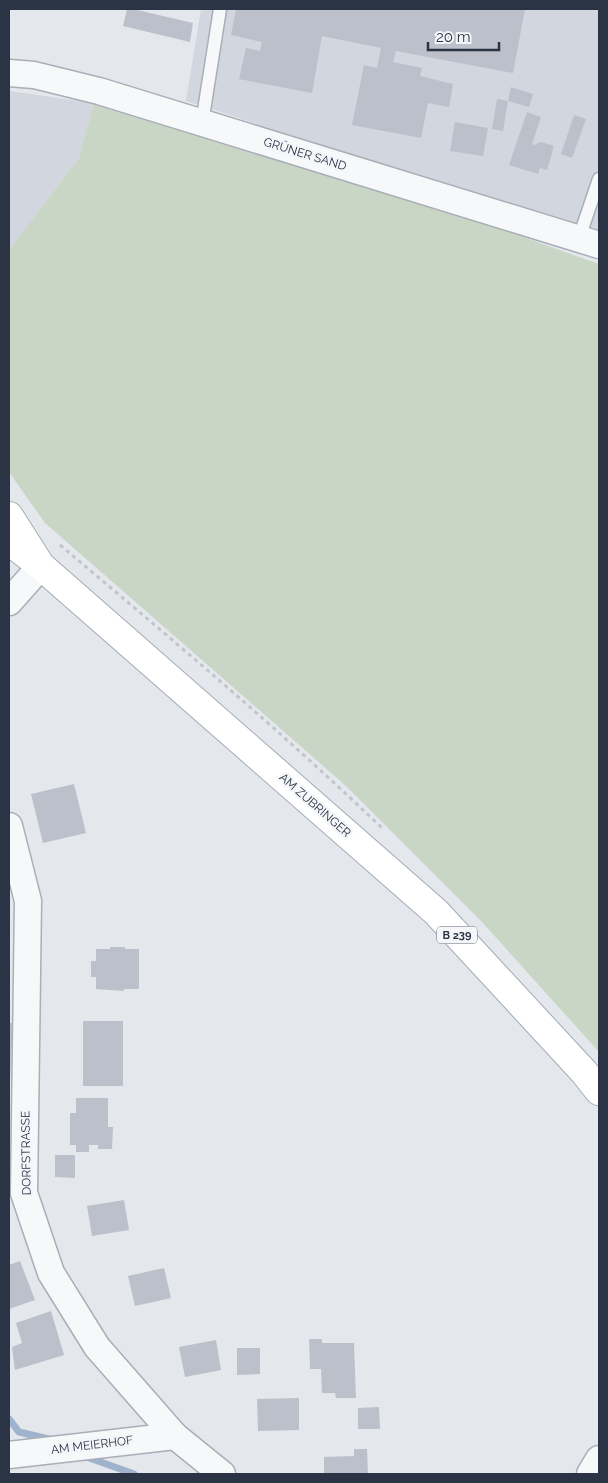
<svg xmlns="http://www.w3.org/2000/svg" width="608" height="1483" viewBox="0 0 608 1483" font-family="Raleway,sans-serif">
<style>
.built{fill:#d2d6de}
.green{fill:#c9d6c5}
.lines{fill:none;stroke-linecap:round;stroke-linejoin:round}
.stream{stroke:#9fb4cc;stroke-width:7}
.building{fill:#bbc0ca}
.service-casing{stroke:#a9aeb7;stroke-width:15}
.minor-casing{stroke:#a9aeb7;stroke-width:29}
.secondary-casing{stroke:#a9aeb7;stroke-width:30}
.primary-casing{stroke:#a3abb8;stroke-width:30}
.path{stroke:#c2c5cb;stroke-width:3;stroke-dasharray:4 4;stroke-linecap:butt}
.service{stroke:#f7f8fa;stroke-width:12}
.minor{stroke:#f7f8fa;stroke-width:26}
.secondary{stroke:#fff;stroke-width:28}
.primary{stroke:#fff;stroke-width:28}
.labels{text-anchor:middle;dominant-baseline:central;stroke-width:5;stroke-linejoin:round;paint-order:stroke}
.shield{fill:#f4f6f9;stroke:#676e7b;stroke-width:1}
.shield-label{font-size:11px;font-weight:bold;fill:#2b3445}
.street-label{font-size:12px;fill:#2b3445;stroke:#f4f6f9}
</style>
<rect width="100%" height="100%" fill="#e4e7ec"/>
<g class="built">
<polygon points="201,9 599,9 599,234 186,101"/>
<polygon points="9,91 94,103 79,158 9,250"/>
</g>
<polygon class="green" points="94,103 452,212 599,264 599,1052 482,922 345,785 45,523 9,472 9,250 79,158"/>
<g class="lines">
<g class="stream">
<polyline points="9,1419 19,1432 53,1440"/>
<polyline points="84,1456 134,1474"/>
</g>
</g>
<g class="building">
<polygon points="127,9 133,9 193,23 190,42 123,26"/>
<polygon points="236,9 525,9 513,73 396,51 393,62 422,68 420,76 453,84 449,107 428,103 421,138 352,125 364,65 377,68 381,48 322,36 312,93 239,79 246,48 260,51 262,42 231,35"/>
<polygon points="511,87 533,94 529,107 508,101 503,131 492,129 497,99 508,101"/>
<polygon points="527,112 541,117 532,144 536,145 537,143 541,142 554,146 547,170 540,168 538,174 509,165"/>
<polygon points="574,115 586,119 572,158 561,154"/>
<polygon points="455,122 488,128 483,156 450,151"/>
<polygon points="74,784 86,833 43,843 31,794"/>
<polygon points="110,947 125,947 125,949 139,949 139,989 124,989 124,991 96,989 96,977 91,977 91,961 96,961 96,949 110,949"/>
<rect x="83" y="1021" width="40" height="65"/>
<polygon points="9,1023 13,1023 10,1082 9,1082"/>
<polygon points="76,1098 108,1098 108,1127 113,1127 112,1149 98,1149 98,1145 89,1145 89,1152 76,1152 76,1145 70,1145 70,1113 76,1113"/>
<polygon points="55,1155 75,1155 75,1178 55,1177"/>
<polygon points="124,1200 129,1230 92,1236 87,1206"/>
<polygon points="20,1261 35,1300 9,1309 9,1265"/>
<polygon points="164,1268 171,1298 135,1306 128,1276"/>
<polygon points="51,1311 64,1355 15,1370 12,1347 22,1343 16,1323"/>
<polygon points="309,1339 322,1339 322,1343 354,1343 356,1398 336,1398 335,1393 322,1393 321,1369 310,1369"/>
<polygon points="216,1340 221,1370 185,1377 179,1347"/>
<polygon points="237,1348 260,1348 260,1374 237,1375"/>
<polygon points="299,1398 299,1430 258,1431 257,1399"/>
<polygon points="379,1407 380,1429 358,1429 358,1408"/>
<polygon points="354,1449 367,1449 368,1474 324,1474 324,1457 354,1456"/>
</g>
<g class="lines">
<g class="service-casing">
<g id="service">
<polyline points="202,123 220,9"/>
<polyline points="579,238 599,179"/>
</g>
</g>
<g class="minor-casing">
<g id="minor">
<polyline points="9,73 34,75 99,91 599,245"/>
<polyline points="9,602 41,566"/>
<polyline points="9,826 28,901 24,1193 51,1273 97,1347 175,1436 222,1474"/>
<polyline points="9,1455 175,1436"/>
<polyline points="590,1474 599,1459"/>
</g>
</g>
<g class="secondary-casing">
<polyline id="secondary" points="9,516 39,563"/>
</g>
<g class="primary-casing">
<polyline id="primary" points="9,541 41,566 436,912 584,1072 599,1091"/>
</g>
<path class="path" d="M 60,545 C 169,637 279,729 382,828"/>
<use href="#service" class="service"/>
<use href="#minor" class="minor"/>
<use href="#secondary" class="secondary"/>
<use href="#primary" class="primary"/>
</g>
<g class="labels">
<rect class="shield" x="437" y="926.5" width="40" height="17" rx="4"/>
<g class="shield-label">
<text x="457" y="935">B 239</text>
</g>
<g class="street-label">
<text transform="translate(305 154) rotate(17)">GRÜNER SAND</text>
<text transform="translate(315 805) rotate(41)">AM ZUBRINGER</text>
<text transform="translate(26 1153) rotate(-91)">DORFSTRASSE</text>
<text transform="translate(92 1445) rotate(-7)">AM MEIERHOF</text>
</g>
</g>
<rect width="608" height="1483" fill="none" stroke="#2b3445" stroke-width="20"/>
<path d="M428 42v8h71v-8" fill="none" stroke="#2b3445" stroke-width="2.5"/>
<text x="436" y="42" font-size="15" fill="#2b3445" stroke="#f4f6f9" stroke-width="4" paint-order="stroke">20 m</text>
</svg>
